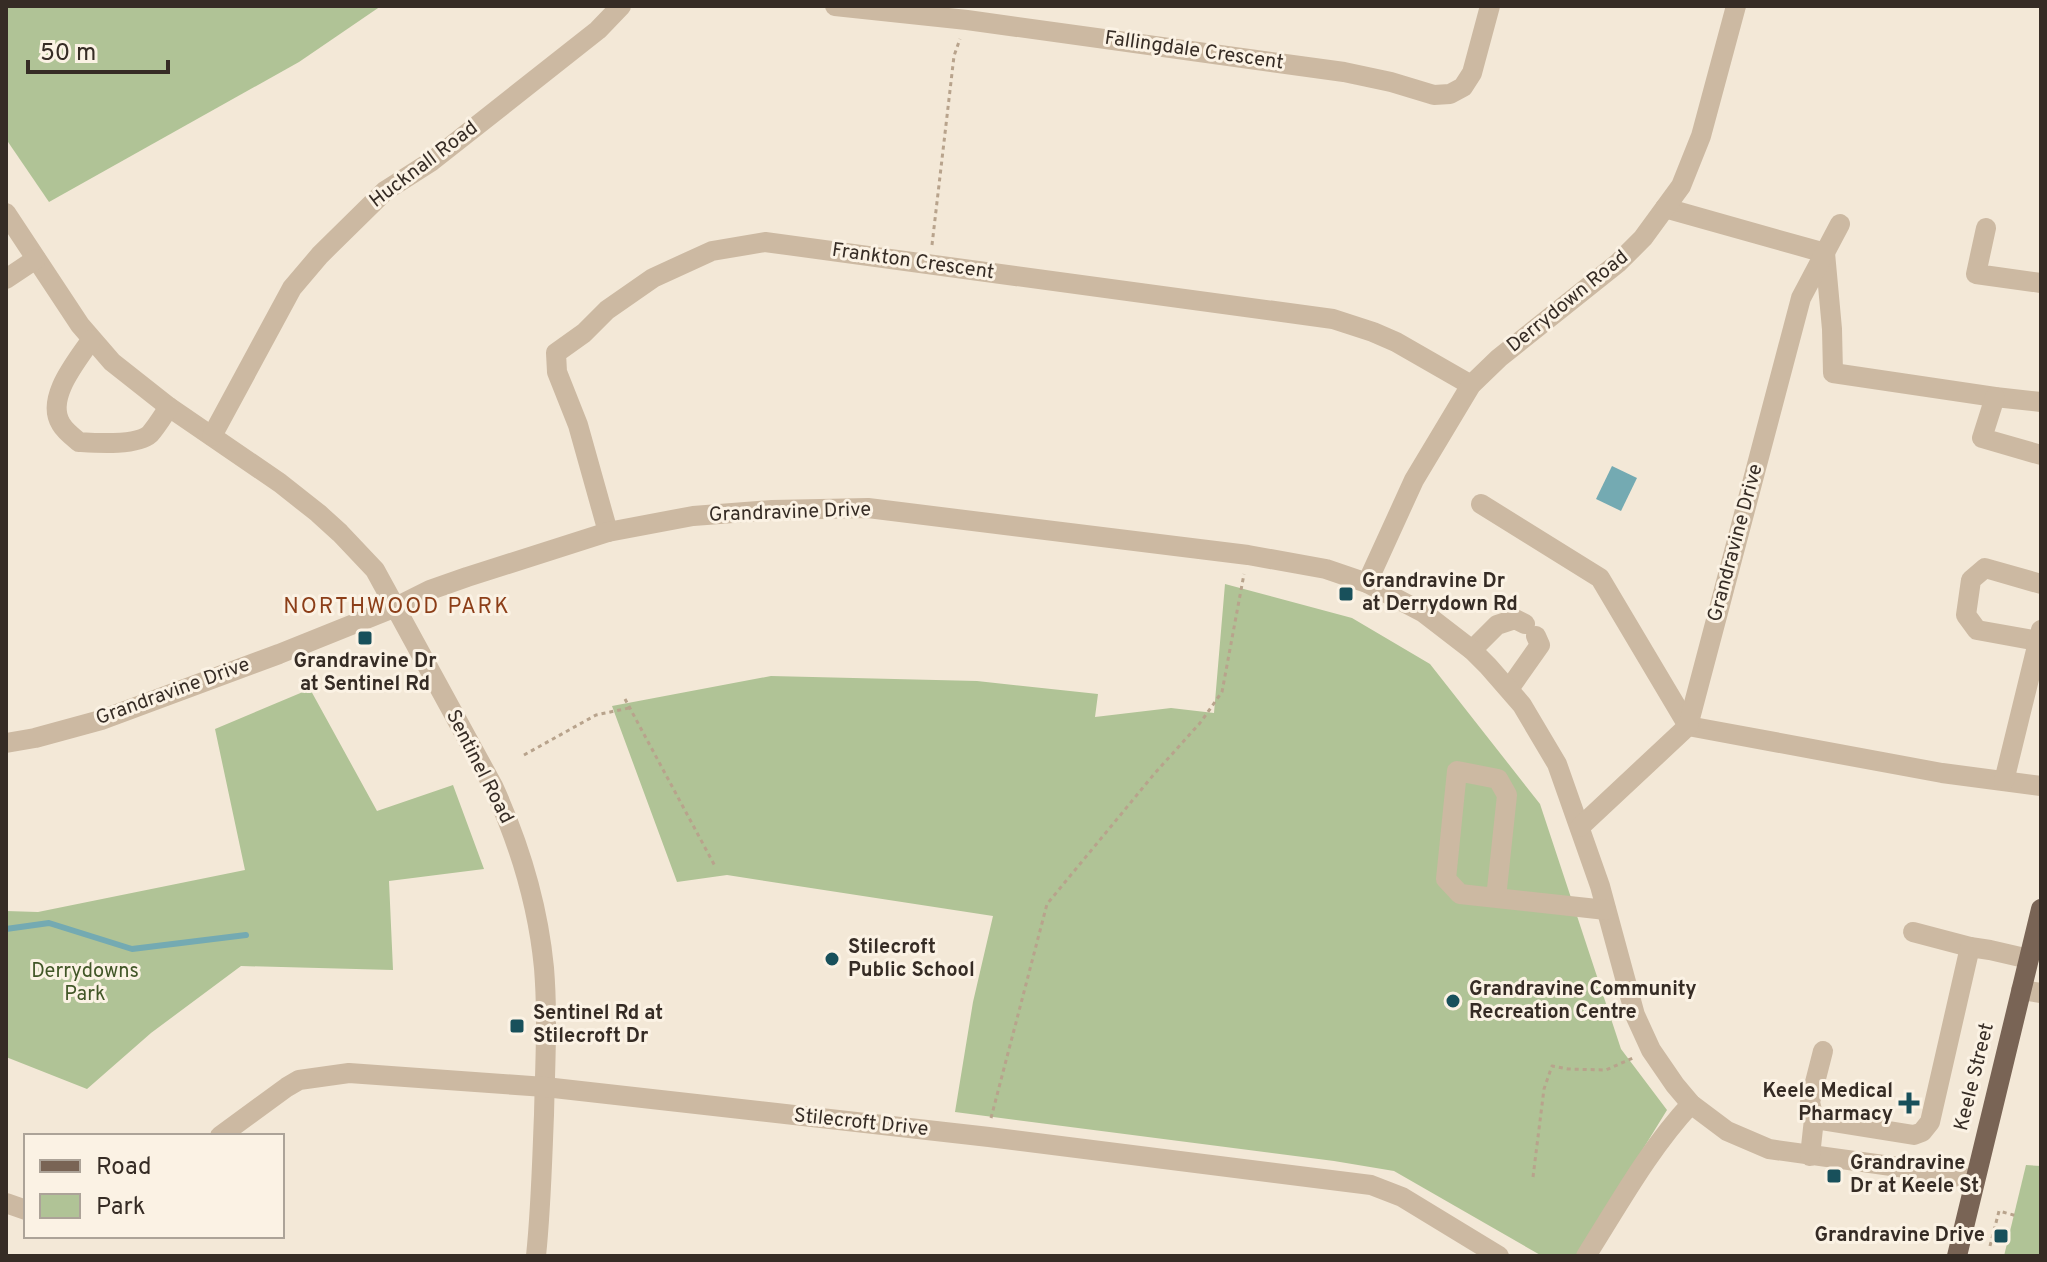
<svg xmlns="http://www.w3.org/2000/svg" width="2047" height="1262" viewBox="0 0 2047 1262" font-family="Overpass,sans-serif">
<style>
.green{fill:#b0c396}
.water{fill:#74aab2}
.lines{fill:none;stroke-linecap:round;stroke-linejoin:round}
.stream{stroke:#74aab2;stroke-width:6}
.path{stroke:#b8a38c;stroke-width:3;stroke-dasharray:4 4;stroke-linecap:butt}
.minor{stroke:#ccb9a2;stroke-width:20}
.major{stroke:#796455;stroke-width:20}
.poi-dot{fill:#18505b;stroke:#fbf2e4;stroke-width:3}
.labels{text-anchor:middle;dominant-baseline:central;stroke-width:6;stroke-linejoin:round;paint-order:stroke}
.street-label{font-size:20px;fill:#362c25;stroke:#fbf2e4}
.poi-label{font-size:20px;font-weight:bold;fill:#362c25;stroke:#fbf2e4;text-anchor:start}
.park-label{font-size:20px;fill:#415627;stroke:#fbf2e4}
.neighbourhood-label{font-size:22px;letter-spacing:2px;fill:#8c3e18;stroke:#fbf2e4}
</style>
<rect width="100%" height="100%" fill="#f3e8d7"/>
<g class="green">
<polygon points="6,6 381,6 299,62 49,202 6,139"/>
<polygon points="1225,584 1352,618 1430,664 1540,804 1621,1049 1667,1110 1577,1256 1542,1256 1394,1171 1334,1161 955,1112 973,1002 993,916 727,875 677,882 612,706 771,676 977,681 1098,694 1095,717 1171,708 1214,713"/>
<polygon points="310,689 377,811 453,785 484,869 389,881 393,970 241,966 151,1033 87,1089 6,1057 6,911 38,912 245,870 215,729"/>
<polygon points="2026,1165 2041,1166 2041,1256 2004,1256"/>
</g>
<polygon class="water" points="1612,466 1637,478 1621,511 1596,499"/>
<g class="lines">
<polyline class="stream" points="6,929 49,923 132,949 246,935"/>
<g class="path">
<polyline points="932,245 954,56 960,39"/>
<polyline points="625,699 716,868"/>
<polyline points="524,755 596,715 629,708"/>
<polyline points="991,1118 1047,904 1155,773 1200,723 1222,692 1244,574"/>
<polyline points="1533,1177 1544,1089 1552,1066 1568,1069 1606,1070 1633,1058"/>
<polyline points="1990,1246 1999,1211 2017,1216"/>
</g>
<g class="minor">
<polyline points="835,6 967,20 1344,72 1391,82 1434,95 1450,94 1463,87 1472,73 1490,6"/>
<polyline points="1665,208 1825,253 1832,329 1833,373 1995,397 2041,402"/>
<path d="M 6,213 L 80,325 L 112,362 L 169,407 L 280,483 L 318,513 L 340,533 L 375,570 L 493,786 C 519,843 538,905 544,968 C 548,1017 545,1066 544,1115 C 542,1162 541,1209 536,1256"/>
<polyline points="1986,228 1976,274 2041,283"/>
<polyline points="6,279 36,259"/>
<path d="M 91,340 C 77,361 45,398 61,424 C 65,431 73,437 79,442 C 96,443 137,446 150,434 C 157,426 163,416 169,407"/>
<polyline points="1995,397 1982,438 2041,455"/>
<polyline points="212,436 292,288 320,255 385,191 432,161 598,30 621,6"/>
<polyline points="1481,504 1600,578 1688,726 1942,773 2041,786"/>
<polyline points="608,532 578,425 557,372 556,353 584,333 607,310 653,278 712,251 765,242 1333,319 1373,332 1396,342 1471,385"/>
<polyline points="1367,583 1414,480 1471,385 1499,358 1618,263 1643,238 1681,186 1701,136 1736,6"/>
<polyline points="2038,641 1977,630 1966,615 1971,580 1985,568 2041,584"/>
<polyline points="1472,650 1497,625 1515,619 1525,624"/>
<polyline points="1509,689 1540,645 1536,636"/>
<polyline points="6,743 35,738 101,720 279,654 396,607 430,590 467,577 608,532 693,516 772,510 868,508 1248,555 1326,569 1367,583 1424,613 1472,650 1488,666 1522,705 1557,764 1600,886 1635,1015 1651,1050 1675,1085 1691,1104 1727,1131 1769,1149 1934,1172 1975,1180"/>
<polyline points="2004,781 2041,630"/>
<polyline points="1580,827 1688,726 1801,298 1840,224"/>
<polyline points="1496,898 1507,795 1498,779 1457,771 1446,879 1460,894 1606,910"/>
<polyline points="1913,932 1970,947"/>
<polyline points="2021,990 2041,993"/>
<polyline points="1814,1119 1810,1102 1823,1051"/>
<polyline points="220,1136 287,1087 299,1080 349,1073 545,1087 989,1137 1371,1185 1402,1197 1499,1256"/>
<polyline points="1810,1156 1814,1119 1914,1135 1922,1132 1930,1122 1970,947 1990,950 2029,959"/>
<polyline points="6,1203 26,1210"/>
<path d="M 1586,1256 C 1619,1204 1649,1149 1691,1104"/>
</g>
<polyline class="major" points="1957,1256 2041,909"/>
</g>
<g class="poi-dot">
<rect x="1338" y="586" width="16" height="16" rx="4"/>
<rect x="357" y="630" width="16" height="16" rx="4"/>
<circle cx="832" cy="959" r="8"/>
<circle cx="1453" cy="1001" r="8"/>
<rect x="509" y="1018" width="16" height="16" rx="4"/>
<path d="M1905 1091h8v8h8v8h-8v8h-8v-8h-8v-8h8z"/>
<rect x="1826" y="1168" width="16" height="16" rx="4"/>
<rect x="1993" y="1228" width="16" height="16" rx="4"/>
</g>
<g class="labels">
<g class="street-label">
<text transform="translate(1194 51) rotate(8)">Fallingdale Crescent</text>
<text transform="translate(424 165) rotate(-37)">Hucknall Road</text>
<text transform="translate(913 262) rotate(8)">Frankton Crescent</text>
<text transform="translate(1568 302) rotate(-39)">Derrydown Road</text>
<text transform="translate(790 513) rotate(-2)">Grandravine Drive</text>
<text transform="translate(1736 543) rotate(-75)">Grandravine Drive</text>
<text transform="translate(173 692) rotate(-20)">Grandravine Drive</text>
<text transform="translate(479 767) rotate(63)">Sentinel Road</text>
<text transform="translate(1975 1077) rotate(-76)">Keele Street</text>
<text transform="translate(861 1123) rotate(6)">Stilecroft Drive</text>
</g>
<g class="poi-label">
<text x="1362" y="582">Grandravine Dr<tspan x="1362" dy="23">at Derrydown Rd</tspan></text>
<text x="365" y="662" text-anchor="middle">Grandravine Dr<tspan x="365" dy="23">at Sentinel Rd</tspan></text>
<text x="848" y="948">Stilecroft<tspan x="848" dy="23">Public School</tspan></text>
<text x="1469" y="990">Grandravine Community<tspan x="1469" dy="23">Recreation Centre</tspan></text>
<text x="533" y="1014">Sentinel Rd at<tspan x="533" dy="23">Stilecroft Dr</tspan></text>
<text x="1893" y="1092" text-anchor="end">Keele Medical<tspan x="1893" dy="23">Pharmacy</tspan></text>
<text x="1850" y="1164">Grandravine<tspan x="1850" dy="23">Dr at Keele St</tspan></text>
<text x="1985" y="1236" text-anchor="end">Grandravine Drive</text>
</g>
<g class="park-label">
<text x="85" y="972">Derrydowns<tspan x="85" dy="23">Park</tspan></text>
</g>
<g class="neighbourhood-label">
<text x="397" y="607">NORTHWOOD PARK</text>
</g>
</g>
<rect width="2047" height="1262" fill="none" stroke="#362c25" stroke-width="16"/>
<rect x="24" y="1134" width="260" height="104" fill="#fbf2e4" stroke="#aca398" stroke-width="2"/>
<rect x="40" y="1160" width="40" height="12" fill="#796455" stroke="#aca398" stroke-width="2"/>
<text x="96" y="1174" font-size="24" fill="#362c25">Road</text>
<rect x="40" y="1194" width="40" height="24" fill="#b0c396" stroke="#aca398" stroke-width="2"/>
<text x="96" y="1214" font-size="24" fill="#362c25">Park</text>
<path d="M28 60v12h140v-12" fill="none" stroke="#362c25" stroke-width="4"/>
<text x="40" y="60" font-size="24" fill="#362c25" stroke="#fbf2e4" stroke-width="6" paint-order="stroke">50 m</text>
</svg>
